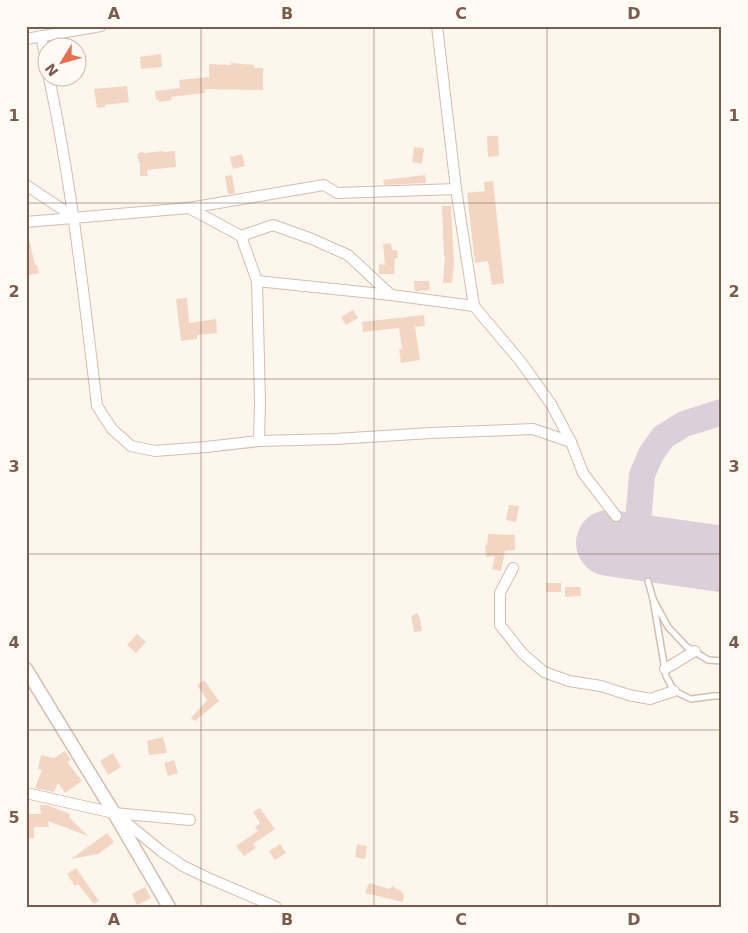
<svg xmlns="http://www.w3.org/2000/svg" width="748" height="933" viewBox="0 0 748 933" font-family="'DejaVu Sans',sans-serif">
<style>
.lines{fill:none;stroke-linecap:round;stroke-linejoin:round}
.taxiway{stroke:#dbcfda;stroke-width:26}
.runway{stroke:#dbcfda;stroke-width:66}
.building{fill:#f3d5c3}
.service-casing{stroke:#d1beb0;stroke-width:8}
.minor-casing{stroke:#d1beb0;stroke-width:12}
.tertiary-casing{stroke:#d1beb0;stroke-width:15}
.service{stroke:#fff;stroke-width:5}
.minor{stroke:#fff;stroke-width:10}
.tertiary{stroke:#fff;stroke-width:12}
.grid{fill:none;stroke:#7a5c4d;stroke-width:1;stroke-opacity:0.55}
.neatline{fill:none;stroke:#7a5c4d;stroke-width:2}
.grid-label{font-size:16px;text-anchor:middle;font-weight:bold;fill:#7a5c4d}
</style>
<rect width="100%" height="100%" fill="#fdf6ec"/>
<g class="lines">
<polyline class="taxiway" points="636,547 642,475 651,454 663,437 684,424 722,412"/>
<polyline class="runway" points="609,543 722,559"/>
</g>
<g class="building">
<polygon points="161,54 162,67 141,69 140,57"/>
<polygon points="231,63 254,65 254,68 263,68 263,90 204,89 205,93 171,97 172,100 159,102 159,100 156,100 155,91 180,88 179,80 209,77 209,64 231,65"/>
<polygon points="127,86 129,102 105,105 105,107 97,108 94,89"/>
<polygon points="487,136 498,136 499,156 488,157"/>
<polygon points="414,147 424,148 422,164 412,162"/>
<polygon points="163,151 163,152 175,151 176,167 147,170 148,176 140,176 140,162 139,163 137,154 140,153 140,152 146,153"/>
<polygon points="242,154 245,166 233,169 230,157"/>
<polygon points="232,175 235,193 228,194 225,176"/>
<polygon points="425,175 426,183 384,185 383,180"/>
<polygon points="493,181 504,283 492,285 488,261 475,263 467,193 485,191 484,182"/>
<polygon points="442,206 451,206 454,265 452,283 443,283 445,256 444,256"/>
<polygon points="29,240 35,265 37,265 39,273 29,275 26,264 26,241"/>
<polygon points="391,243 392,250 397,250 398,258 395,258 394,274 379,274 379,264 385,265 383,244"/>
<polygon points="414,281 429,281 430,290 415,291"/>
<polygon points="187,298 189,323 216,319 217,333 197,335 197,339 181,341 176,299"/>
<polygon points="353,310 358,318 346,325 341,317"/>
<polygon points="424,315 425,326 415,327 420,360 401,363 399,349 402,349 399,328 363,332 362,322"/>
<polygon points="509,505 519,506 516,522 506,520"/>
<polygon points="488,534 515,535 515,550 505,551 501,571 492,569 495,556 486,557 485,545 487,546"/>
<rect x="546" y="583" width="15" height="9"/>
<polygon points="565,587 580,587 581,596 565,597"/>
<polygon points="417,613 420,618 422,631 414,632 411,616"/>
<polygon points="137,634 146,642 136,653 127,645"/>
<polygon points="204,680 219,701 195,721 191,718 207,700 197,685"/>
<polygon points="163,737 167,753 149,755 147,741"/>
<polygon points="65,751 71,760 67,762 82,781 65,793 58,783 54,792 35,788 42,770 38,769 41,755 54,758"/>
<polygon points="113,753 121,767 108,775 100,761"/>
<polygon points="174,760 178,773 168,776 164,763"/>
<polygon points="40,805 47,805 70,814 69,817 88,836 48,821 49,827 34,827 34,838 26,838 26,826 29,826 28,814 41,814"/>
<polygon points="260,808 275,829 253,844 256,848 244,856 236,846 258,831 255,827 260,823 253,812"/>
<polygon points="107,833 114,842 98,854 71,859"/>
<polygon points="280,844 286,853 275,860 269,851"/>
<polygon points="357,844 367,846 365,859 355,857"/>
<polygon points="76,868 99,901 94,904 78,884 75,886 67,874"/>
<polygon points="369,883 389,889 393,886 397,890 399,889 404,895 403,902 365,893"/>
<polygon points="145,887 151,898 137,905 132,894"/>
</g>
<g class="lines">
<g class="service-casing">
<g id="service">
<polyline points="648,581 653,599 668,627 687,647 708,660 722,661"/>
<polyline points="653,599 666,676 674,691 691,699 714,696 722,696"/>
</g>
</g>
<g class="minor-casing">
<g id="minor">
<polyline points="437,26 456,189"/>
<polyline points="41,36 48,69"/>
<polyline points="26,39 101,26"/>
<path d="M 49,78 C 72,186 84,296 97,406 L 112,429 L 131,446 L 155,451 L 206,447 L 259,441 L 335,439 L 431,433 L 533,429 L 571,442"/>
<polyline points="26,185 74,217"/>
<polyline points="189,208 241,236 257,281 260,401 259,441"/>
<polyline points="26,222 189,208 324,185 337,193 456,189 474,306 521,362 551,404 571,442 583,473 616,516"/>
<polyline points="241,236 273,225 312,239 348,255 391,295"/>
<polyline points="257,281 391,295 474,306"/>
<polyline points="513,568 500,593 500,625 522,653 544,672 569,681 601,686 629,695 650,699 674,691"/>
<polyline points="665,669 695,651"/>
<polyline points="26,793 114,813 190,820"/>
<polyline points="117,815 161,851 183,866 208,878 276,907"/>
</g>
</g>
<g class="tertiary-casing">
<polyline id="tertiary" points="26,669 114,813 169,907"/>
</g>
<use href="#service" class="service"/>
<use href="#minor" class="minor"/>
<use href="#tertiary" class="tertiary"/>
</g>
<path class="grid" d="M 201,26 L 201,907M 374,26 L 374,907M 547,26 L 547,907M 26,203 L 722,203M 26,379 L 722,379M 26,554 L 722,554M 26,730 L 722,730"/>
<rect width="748" height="933" fill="none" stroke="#fffaf3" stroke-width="55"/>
<g transform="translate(62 62) rotate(233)"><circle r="24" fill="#fffaf3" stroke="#cabbb1"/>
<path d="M0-4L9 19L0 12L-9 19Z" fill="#e76f51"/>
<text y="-8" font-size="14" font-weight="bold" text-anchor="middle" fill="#7a5c4d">N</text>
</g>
<rect x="28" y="28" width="692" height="878" class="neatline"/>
<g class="grid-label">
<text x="114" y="19">A</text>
<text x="287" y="19">B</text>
<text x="461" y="19">C</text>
<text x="634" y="19">D</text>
<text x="14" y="121">1</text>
<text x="734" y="121">1</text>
<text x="14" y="297">2</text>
<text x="734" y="297">2</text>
<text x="14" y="472">3</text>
<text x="734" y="472">3</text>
<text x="14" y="648">4</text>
<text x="734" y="648">4</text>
<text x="14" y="823">5</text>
<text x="734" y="823">5</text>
<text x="114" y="925">A</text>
<text x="287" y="925">B</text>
<text x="461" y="925">C</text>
<text x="634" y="925">D</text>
</g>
</svg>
